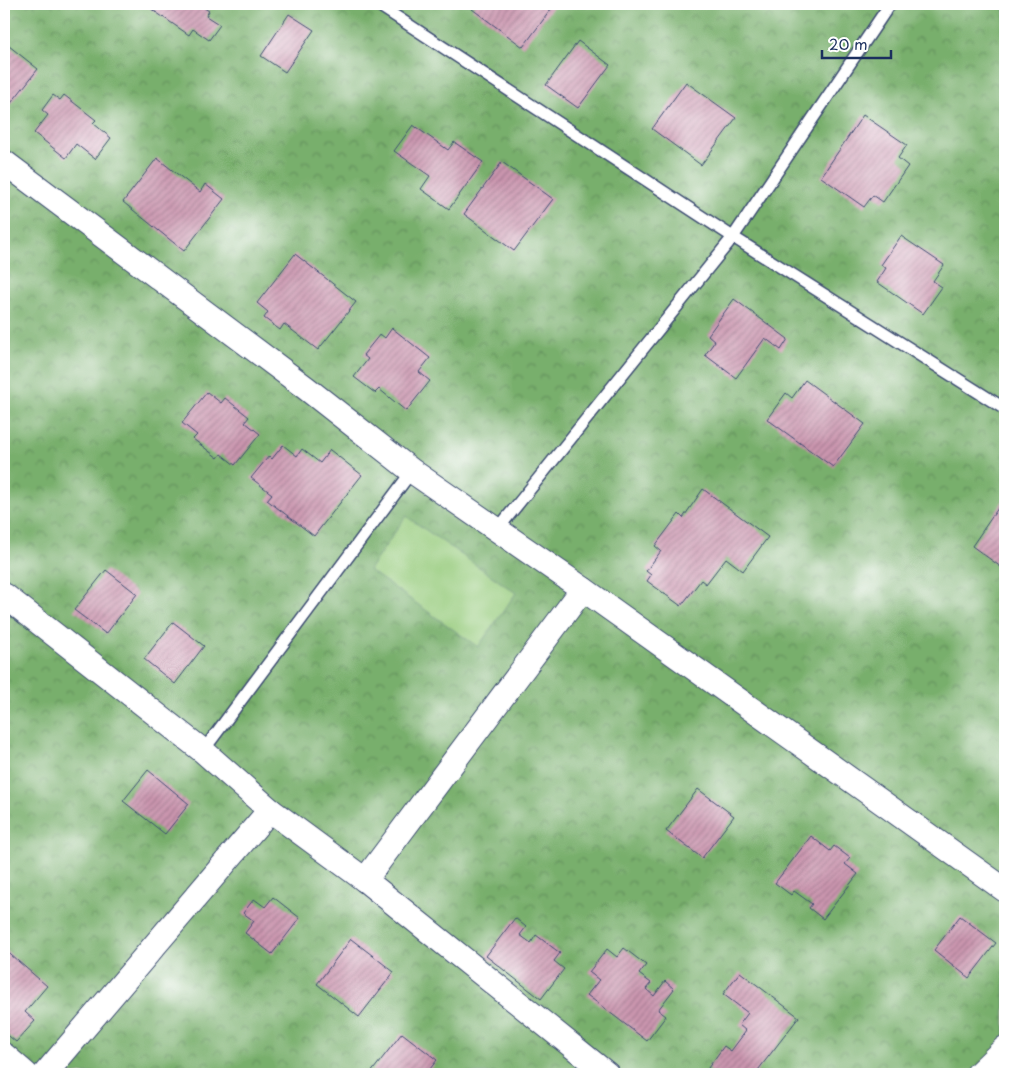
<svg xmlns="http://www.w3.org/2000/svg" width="1009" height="1078" viewBox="0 0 1009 1078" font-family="'Playpen Sans',sans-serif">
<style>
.forest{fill:url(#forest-crowns);stroke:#4a6f65}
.garden{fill:#96cb7c;stroke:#587d6d}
.building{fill:url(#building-hatch)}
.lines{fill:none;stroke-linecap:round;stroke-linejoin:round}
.service-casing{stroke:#3c4c71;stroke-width:14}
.minor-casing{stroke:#3c4c71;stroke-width:26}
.service{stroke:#fff;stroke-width:11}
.minor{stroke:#fff;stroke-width:24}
</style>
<defs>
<pattern id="forest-crowns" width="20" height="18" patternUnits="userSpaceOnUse" patternTransform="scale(1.25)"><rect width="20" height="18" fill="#78af6c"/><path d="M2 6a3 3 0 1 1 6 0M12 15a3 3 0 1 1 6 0" fill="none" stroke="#628f5c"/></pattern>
<pattern id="building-hatch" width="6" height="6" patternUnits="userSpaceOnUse" patternTransform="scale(1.25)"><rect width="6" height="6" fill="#ca95ae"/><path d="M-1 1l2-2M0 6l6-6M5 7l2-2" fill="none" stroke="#a37a91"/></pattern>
</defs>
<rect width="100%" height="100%" fill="#fff"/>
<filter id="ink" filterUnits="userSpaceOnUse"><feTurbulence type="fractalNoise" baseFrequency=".02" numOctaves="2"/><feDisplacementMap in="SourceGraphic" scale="10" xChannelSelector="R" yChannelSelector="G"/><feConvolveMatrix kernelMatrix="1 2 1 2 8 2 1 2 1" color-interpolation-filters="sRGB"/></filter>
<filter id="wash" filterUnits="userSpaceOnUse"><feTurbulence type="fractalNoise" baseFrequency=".0096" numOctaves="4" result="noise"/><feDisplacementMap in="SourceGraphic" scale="20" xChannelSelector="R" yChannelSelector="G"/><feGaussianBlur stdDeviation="1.12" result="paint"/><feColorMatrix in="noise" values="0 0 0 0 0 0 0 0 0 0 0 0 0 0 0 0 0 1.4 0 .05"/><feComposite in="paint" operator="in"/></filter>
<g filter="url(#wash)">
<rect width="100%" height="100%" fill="#f8eddc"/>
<rect class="forest" x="4" y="4" width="1001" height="1070"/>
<polygon class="garden" points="406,516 516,593 478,647 369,570"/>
<g id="blocks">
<g class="building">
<polygon points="144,4 198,4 209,11 206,16 220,25 209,40 193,29 189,35"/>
<polygon points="475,4 555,4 523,47 472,9"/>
<polygon points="289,14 314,30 285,72 261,56"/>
<polygon points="578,41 610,65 578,108 546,85"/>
<polygon points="4,42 38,69 4,112"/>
<polygon points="686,82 736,118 701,165 652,129"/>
<polygon points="53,95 60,100 64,95 96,120 93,123 111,138 95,159 76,144 66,158 34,133 48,115 42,110"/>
<polygon points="863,115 907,145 898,158 908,166 883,202 873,195 864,207 821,177"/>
<polygon points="413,125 448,150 454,142 483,162 449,209 421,189 430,176 394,151"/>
<polygon points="157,158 200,192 205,184 224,199 184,251 123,202"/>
<polygon points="502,162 553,199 514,251 464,214"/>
<polygon points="901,236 944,265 933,281 942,287 923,314 877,282 886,268 881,265"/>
<polygon points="295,254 356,302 318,350 284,324 280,330 264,318 268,312 257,303"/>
<polygon points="734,299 788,339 781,350 765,338 736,378 705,355 715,341 708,335"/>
<polygon points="392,328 430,358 419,372 430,381 406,411 379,389 375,393 354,377 368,359 363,355 380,334 385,338"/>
<polygon points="805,380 865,424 833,467 767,419 786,393 792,398"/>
<polygon points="207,392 221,403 225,398 249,417 245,422 260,434 235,465 221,454 218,458 193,439 197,435 182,423"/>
<polygon points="283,445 297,456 302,449 320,463 330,450 362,475 314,536 267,500 272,494 251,478 269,456 272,459"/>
<polygon points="703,489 768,537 743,571 726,558 706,584 701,580 681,606 647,581 651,575 646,571 661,551 655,546 679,514 683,518"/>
<polygon points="1005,498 1005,570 972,546"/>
<polygon points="106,570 137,594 106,634 74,610"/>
<polygon points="173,622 204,646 175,684 144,659"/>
<polygon points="148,770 189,804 165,834 123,801"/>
<polygon points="698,789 734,816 702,858 666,831"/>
<polygon points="811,836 830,851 834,846 850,858 845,864 858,874 823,919 809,908 812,904 794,891 791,895 775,883"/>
<polygon points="273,897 300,918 272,954 245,933 254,921 243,913 254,899 265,907"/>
<polygon points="960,916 996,943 969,978 934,950"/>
<polygon points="515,918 526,927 520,935 531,943 536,935 560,953 554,961 564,969 541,999 486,956"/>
<polygon points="351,939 394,972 359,1017 317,984"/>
<polygon points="624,948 646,965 639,974 651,983 646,989 654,996 665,981 674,989 658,1010 666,1016 647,1041 587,995 599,980 589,972 607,949 617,957"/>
<polygon points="4,949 47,986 25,1012 35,1021 16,1042 4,1032"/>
<polygon points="740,972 799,1017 755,1074 713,1074 708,1068 724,1046 731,1051 746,1031 739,1025 748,1013 723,994"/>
<polygon points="402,1033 437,1060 426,1074 370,1074"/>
</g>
</g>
</g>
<g filter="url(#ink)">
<use href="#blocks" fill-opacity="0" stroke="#3c4c71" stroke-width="1"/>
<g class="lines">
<g class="service-casing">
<g id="service">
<polyline points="377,4 733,237 1005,409"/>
<polyline points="497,530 733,237 890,4"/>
<polyline points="203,751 412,471"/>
</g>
</g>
<g class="minor-casing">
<g id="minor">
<polyline points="4,162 306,388 412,471 583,589 1005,890"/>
<polyline points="4,595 203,751 270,810 365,880 607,1074"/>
<polyline points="365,880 583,589"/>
<polyline points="4,1055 26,1074"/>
<polyline points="45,1074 270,810"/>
<polyline points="978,1074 1005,1048"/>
</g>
</g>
<use href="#service" class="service"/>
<use href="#minor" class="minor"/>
</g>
</g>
<rect width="1009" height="1078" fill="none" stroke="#fff" stroke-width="20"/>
<path d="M822 50v8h69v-8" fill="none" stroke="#1b2f5e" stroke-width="2.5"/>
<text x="829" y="50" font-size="15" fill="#1b2f5e" stroke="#ffffff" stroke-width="4" paint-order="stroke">20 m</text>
</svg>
